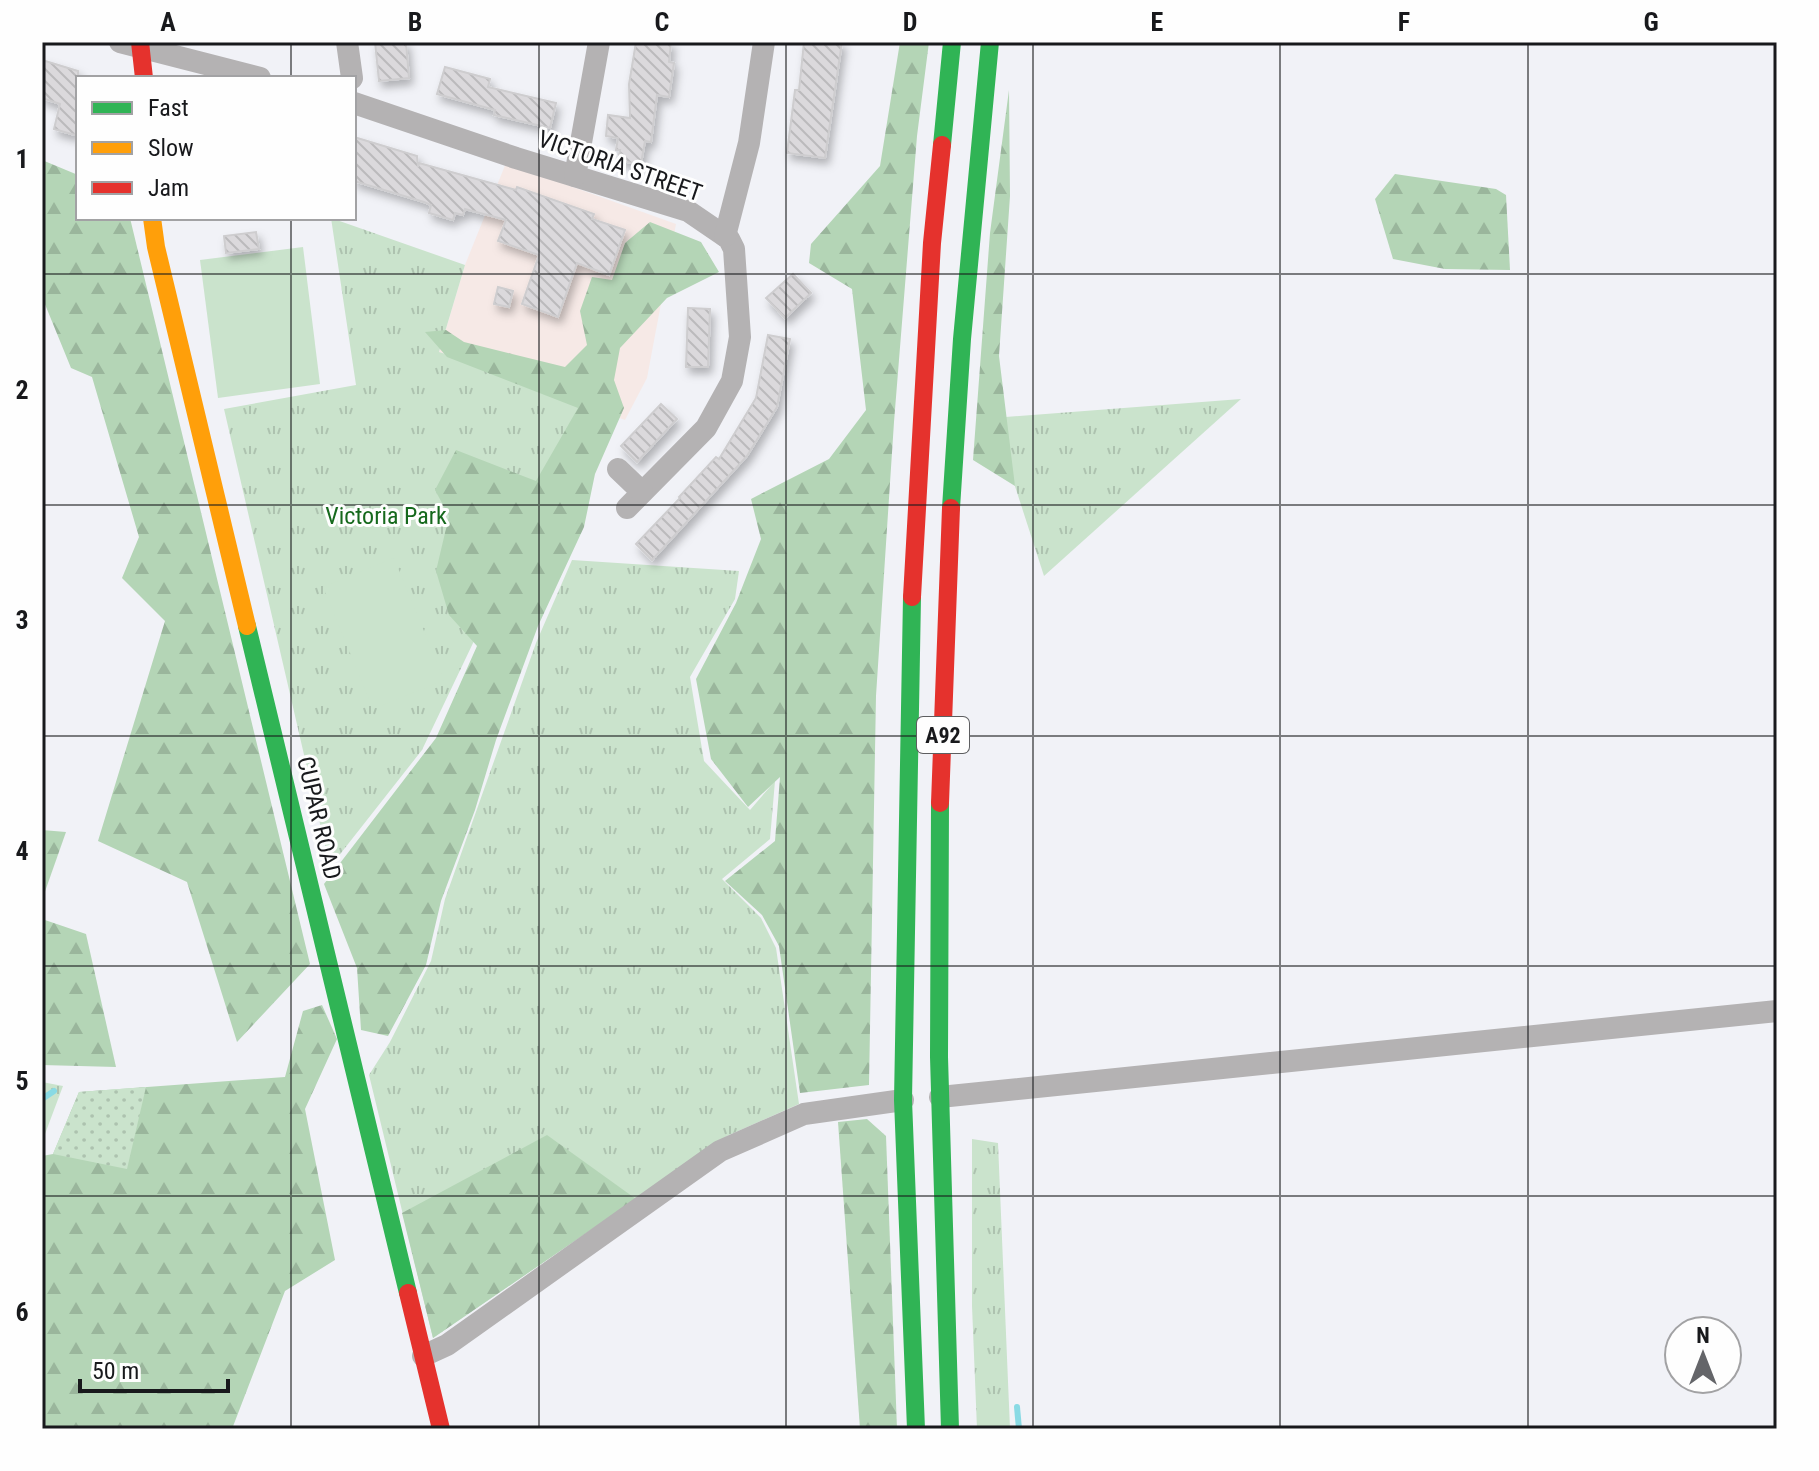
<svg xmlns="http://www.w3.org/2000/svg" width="1819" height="1471" viewBox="0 0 1819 1471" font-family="'Roboto Condensed',sans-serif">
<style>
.commercial{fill:#f6e9e6}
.grass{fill:url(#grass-tufts)}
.forest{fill:url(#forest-firs)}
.garden{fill:url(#garden-dots)}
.pitch{fill:#cae3cc}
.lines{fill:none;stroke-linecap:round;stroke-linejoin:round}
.stream{stroke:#89dae4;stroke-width:6}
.building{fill:url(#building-back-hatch);stroke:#cecdcf;stroke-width:2;filter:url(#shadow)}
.street{stroke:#b4b2b3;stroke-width:22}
.fast{stroke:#30b455;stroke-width:18}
.slow{stroke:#ff9f0a;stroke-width:18}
.jam{stroke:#e5322d;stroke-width:18}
.grid{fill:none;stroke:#18191c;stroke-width:2;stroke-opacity:0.55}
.labels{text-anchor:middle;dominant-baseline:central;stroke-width:6;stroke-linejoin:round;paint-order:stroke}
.shield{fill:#fefefe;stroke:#5d5e60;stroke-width:2}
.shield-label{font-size:22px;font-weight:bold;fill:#18191c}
.street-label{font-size:24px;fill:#18191c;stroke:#fefefe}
.park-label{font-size:24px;fill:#16691d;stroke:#fefefe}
.neatline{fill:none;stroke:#18191c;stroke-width:3}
.grid-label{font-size:26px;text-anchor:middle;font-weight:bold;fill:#18191c}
</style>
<defs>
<pattern id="grass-tufts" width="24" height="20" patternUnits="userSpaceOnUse" patternTransform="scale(2)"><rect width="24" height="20" fill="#cae3cc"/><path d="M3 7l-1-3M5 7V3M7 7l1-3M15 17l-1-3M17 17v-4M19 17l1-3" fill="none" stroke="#adc2af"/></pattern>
<pattern id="forest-firs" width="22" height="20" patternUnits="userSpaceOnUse" patternTransform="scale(2)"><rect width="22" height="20" fill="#b4d5b6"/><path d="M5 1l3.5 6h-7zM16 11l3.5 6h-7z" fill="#9ab69c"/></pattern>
<pattern id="garden-dots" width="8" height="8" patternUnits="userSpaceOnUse" patternTransform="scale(2)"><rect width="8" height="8" fill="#cae3cc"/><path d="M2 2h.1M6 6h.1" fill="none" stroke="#adc2af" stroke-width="1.8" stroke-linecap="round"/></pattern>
<pattern id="building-back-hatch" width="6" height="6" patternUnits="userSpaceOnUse" patternTransform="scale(2)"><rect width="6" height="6" fill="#dbd9dc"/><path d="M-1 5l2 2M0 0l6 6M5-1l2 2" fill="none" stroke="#bbbabc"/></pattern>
<filter id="shadow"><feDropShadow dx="3.5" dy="6" stdDeviation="4" flood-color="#0004"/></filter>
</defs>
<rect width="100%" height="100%" fill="#f1f2f7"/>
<polygon class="commercial" points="506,163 676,224 647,378 625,420 439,352 465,265"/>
<g class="grass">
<polygon points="331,218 465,265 439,352 590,398 422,750 330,867 224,409 356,385"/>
<polygon points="1241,399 1044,576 993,418"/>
<polygon points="572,560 739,571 735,599 690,677 704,761 750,810 775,781 770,839 722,879 761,918 776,948 799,1104 727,1136 433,1338 369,1075 390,1042 431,961 445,899 536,643"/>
<polygon points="42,1082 63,1086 42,1142"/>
<polygon points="972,1139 998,1143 1010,1429 977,1429 972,1306"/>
</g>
<g class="forest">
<polygon points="900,42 929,42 917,136 894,422 876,696 869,1085 800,1093 779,946 762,915 725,881 775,841 780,777 748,807 711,759 696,679 736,603 761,539 751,499 829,459 866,410 852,289 809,263 811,244 880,166"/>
<polygon points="1009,90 1010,196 999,356 1015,486 973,460 990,233"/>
<polygon points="42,160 78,175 78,218 130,218 310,964 237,1042 187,882 98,841 165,621 122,578 139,537 92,377 71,368 42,297"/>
<polygon points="1395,174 1496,189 1506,195 1510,270 1445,269 1393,259 1375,199"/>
<polygon points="650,222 701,242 719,272 667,298 620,348 614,380 624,408 595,474 584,527 538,626 496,740 475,810 441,901 426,965 388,1036 361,1030 357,968 324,884 436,738 477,646 449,615 436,571 449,516 435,490 456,450 536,481 578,408 447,357 425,332 446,330 464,342 565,367 587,345 580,311 592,277 612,280 625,243"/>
<polygon points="42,830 66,832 42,900"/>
<polygon points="42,919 86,934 116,1067 42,1065"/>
<polygon points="322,1005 337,1039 305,1109 335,1260 285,1291 232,1429 42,1429 42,1156 53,1154 79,1092 285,1077 303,1011"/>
<polygon points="867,1119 886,1136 897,1429 860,1429 838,1122"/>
<polygon points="547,1135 636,1199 433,1338 402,1213"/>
</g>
<polygon class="garden" points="146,1087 127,1169 53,1154 79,1092"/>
<g class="pitch">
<polygon points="303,247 320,384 218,398 200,260"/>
<polygon points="394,558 444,680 373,709 323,587"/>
</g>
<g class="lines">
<g class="stream">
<polyline points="42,1099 54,1091"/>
<polyline points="1017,1407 1019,1429"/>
</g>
</g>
<g class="building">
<polygon points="375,42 406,42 409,78 379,81"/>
<polygon points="636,42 671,42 669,62 674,63 669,97 657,95 651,142 645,141 641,164 618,161 620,150 616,150 618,138 606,136 608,115 630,118 629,84"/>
<polygon points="804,42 842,42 825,158 787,153 795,90 799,90"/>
<polygon points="42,60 78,71 78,127 75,135 54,129 60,104 42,98"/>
<polygon points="445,67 490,79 488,87 556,103 550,128 494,115 495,110 437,94"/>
<polygon points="354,137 417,156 418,167 419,163 516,190 517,187 594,214 592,219 625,230 609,275 577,263 558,317 522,304 539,255 498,241 506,220 465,209 463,215 455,213 453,220 429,213 431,205 424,202 354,181"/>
<polygon points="256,232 259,249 226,253 224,236"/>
<polygon points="793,274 811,293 785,318 766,298"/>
<polygon points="498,287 513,291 509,307 494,304"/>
<polygon points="688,308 710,309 708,367 686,367"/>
<polygon points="768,335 790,339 777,407 747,456 652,560 636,544 680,498 679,497 716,457 719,459 756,398"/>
<polygon points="661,404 677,419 637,462 621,446"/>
</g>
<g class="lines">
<g class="street">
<polyline points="120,42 260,78"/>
<polyline points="347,42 352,78"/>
<polyline points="354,103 516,158 688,211 729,239 734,249 740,337 732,381 706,428 627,508"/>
<polyline points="575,176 599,42"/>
<polyline points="725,236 749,143 764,42"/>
<polyline points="618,469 642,492"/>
<polyline points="940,1097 1777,1011"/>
<polyline points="423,1356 447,1345 720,1151 804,1114 903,1100"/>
</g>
<g class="fast">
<polyline points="942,145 952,42"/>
<polyline points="951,508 962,339 990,42"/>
<polyline points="912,597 903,1100 916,1429"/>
<polyline points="247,626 408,1293"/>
<polyline points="940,803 939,1057 950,1429"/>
</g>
<polyline class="slow" points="152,218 156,247 247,626"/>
<g class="jam">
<polyline points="140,42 144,78"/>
<polyline points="912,597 932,243 942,145"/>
<polyline points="940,803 951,508"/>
<polyline points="408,1293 441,1429"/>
</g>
</g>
<path class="grid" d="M 291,42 L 291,78M 539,42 L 539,1429M 786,42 L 786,1429M 1033,42 L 1033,1429M 1280,42 L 1280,1429M 1528,42 L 1528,1429M 291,218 L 291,1429M 42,274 L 1777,274M 42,505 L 1777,505M 42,736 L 1777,736M 42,966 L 1777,966M 42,1196 L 1777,1196"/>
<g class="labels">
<rect class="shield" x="917" y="717" width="52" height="36" rx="6"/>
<g class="shield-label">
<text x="943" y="735">A92</text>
</g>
<g class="street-label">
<text transform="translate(620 166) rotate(19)">VICTORIA STREET</text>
<text transform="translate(319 818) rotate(77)">CUPAR ROAD</text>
</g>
<g class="park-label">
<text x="386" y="516">Victoria Park</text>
</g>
</g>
<rect width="1819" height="1471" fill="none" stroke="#fefefe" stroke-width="88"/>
<rect x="76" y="76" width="280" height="144" fill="#fefefe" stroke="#a2a2a4" stroke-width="2"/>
<rect x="92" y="102" width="40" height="12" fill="#30b455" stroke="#a2a2a4" stroke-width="2"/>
<text x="148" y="116" font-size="24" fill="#18191c">Fast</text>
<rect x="92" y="142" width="40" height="12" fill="#ff9f0a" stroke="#a2a2a4" stroke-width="2"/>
<text x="148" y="156" font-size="24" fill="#18191c">Slow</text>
<rect x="92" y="182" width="40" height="12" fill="#e5322d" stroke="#a2a2a4" stroke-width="2"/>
<text x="148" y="196" font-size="24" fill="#18191c">Jam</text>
<g transform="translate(1703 1355)"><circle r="38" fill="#fefefe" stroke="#a2a2a4" stroke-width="2"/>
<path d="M0-6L14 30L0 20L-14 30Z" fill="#646569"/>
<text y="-12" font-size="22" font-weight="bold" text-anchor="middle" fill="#18191c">N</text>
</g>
<path d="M80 1379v12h148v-12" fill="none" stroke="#18191c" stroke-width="4"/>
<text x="92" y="1379" font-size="24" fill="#18191c" stroke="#fefefe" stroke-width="6" paint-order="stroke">50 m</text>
<rect x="44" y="44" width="1731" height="1383" class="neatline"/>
<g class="grid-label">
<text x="168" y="31">A</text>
<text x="415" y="31">B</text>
<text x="662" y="31">C</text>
<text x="910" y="31">D</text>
<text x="1157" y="31">E</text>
<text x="1404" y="31">F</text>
<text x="1651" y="31">G</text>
<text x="22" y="168">1</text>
<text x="22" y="399">2</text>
<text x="22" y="629">3</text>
<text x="22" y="860">4</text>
<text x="22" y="1090">5</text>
<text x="22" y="1321">6</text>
</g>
</svg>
